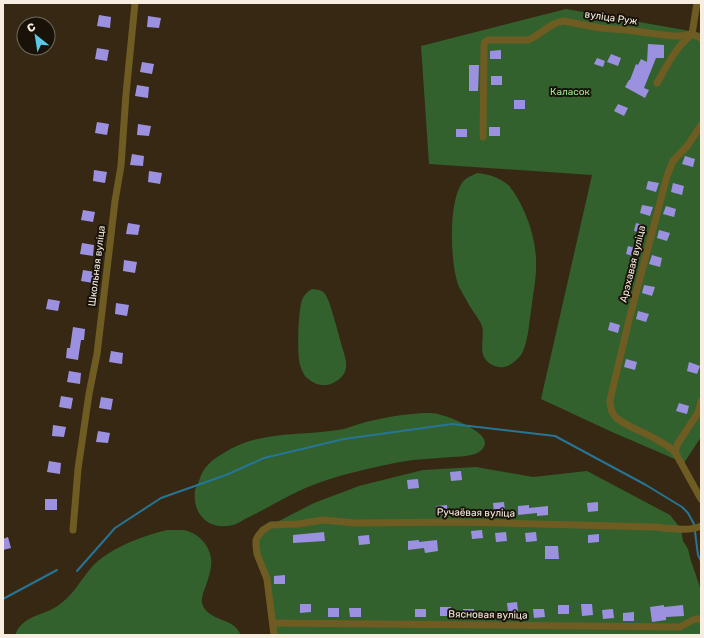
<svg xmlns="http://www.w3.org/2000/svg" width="704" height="638" viewBox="0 0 704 638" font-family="Rubik,sans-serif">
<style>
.green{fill:#32612d}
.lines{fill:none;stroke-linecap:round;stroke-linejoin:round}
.stream{stroke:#267597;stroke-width:2}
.building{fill:#9b91e0}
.minor{stroke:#6e5c23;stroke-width:7}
.labels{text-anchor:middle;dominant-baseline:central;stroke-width:4;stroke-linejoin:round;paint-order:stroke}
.street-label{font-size:10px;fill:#f7ede1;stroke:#181209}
.park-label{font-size:10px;fill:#9cec91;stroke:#181209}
</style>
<rect width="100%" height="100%" fill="#362813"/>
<g class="green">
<polygon points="566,9 701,33 701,437 684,463 612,432 541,399 592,175 429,164 421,46"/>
<path d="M 477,173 C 488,174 498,177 507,184 C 510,186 511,189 513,191 C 526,210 535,236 536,259 C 537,276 533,294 531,311 C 529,323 528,344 521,355 C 517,360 510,366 504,367 C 499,368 490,365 487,361 C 478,353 485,337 482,326 C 479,318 472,311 468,303 C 465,298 462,292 459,287 C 450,265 448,203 462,183 C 465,178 471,176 477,173 Z"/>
<path d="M 312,289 C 324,290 325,292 329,302 C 334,317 338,332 342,347 C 344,353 347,361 346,368 C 345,376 335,384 327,385 C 318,386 311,382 305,376 C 303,373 301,368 300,365 C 297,352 298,312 302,300 C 304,295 307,292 312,289 Z"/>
<path d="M 425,413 C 430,413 436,413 441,415 C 451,417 484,431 485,442 C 485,448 480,452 475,454 C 468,456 460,457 452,457 C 439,458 426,459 413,460 C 392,463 371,468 351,473 C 327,479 305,487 283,499 C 270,506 258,513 245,519 C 241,521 237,524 233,525 C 209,531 192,515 195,490 C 196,487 198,484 199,481 C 203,468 210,461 222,454 C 260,429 301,437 344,429 C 351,427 358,424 366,422 C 386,417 404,414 425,413 Z"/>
<polygon points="476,467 533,477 587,471 670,515 681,529 683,541 688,549 691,561 701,590 701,635 274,635 269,602 259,560 258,536 271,525 314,503 359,486 423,470"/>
<path d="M 167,530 C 172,530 178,530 183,530 C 197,532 209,544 211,558 C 212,565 210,573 208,579 C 206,587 201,595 202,603 C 206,618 224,618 234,626 C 237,628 239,632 241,635 L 15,635 C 22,616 41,616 56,607 C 73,596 79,582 91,568 C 109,548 142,536 167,530 Z"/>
</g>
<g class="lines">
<g class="stream">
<polyline points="77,571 115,528 161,498 226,475 264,458 344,439 452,424 555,436 646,485 682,507 688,513 694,524 698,555 701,561"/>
<polyline points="3,599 57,570"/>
</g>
</g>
<g class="building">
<polygon points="99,15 111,17 110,28 97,26"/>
<polygon points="148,16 161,18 159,28 147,27"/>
<polygon points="648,44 664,45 664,58 656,58 644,88 649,90 645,98 625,87 629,80 630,80 636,64 638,65 641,59 647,62"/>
<polygon points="97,48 109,50 107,61 95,59"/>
<polygon points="501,50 501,59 490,59 490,51"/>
<polygon points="611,54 621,58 618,66 607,62"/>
<polygon points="597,58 605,61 603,67 594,64"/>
<polygon points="142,62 154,64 152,74 140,72"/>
<polygon points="469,65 479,65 478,91 469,91"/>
<rect x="491" y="76" width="11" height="9"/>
<polygon points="137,85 149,87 148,98 135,96"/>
<rect x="514" y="100" width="11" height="9"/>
<polygon points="618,104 628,108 624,116 614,111"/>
<polygon points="97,122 109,124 107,135 95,133"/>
<polygon points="138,124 151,126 149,136 137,135"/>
<rect x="489" y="127" width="11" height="9"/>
<rect x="456" y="129" width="11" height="8"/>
<polygon points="132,154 144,156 143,166 130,165"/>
<polygon points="685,156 695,159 693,167 682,164"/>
<polygon points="94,170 107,172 105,183 93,181"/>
<polygon points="149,171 162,173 160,184 148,182"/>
<polygon points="648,181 659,183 656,192 646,189"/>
<polygon points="673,183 684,186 682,195 671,192"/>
<polygon points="642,205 653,207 650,216 640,213"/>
<polygon points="666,206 676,209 674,217 663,214"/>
<polygon points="83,210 95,212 93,222 81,220"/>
<polygon points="128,223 140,225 138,235 126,234"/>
<polygon points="636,223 647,226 644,234 634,231"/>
<polygon points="659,230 670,233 667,241 657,238"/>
<polygon points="82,243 94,245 93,256 80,254"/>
<polygon points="628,246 639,249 637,257 626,254"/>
<polygon points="652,255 662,258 660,267 649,264"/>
<polygon points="124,260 137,262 135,273 123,271"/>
<polygon points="83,270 95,272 93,283 81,281"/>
<polygon points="644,285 655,287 652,296 642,293"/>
<polygon points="48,299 60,301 58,311 46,309"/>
<polygon points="116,303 129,305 127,316 115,314"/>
<polygon points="638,311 649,314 646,322 636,319"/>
<polygon points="610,322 620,325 618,333 608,330"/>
<polygon points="73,327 85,329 84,340 81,340 78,360 66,358 67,348 70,348"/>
<polygon points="111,351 123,353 122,364 109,362"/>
<polygon points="626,359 637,362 635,370 624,367"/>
<polygon points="689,362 700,366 697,374 687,371"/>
<polygon points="69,371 81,373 80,384 67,382"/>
<polygon points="61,396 73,398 71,409 59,407"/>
<polygon points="101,397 113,399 111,410 99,408"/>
<polygon points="679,403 689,406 687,414 676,411"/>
<polygon points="53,425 66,427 64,437 52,436"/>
<polygon points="98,431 110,433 108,443 96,442"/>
<polygon points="49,461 61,463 60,474 47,472"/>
<polygon points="461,471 462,480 451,481 450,472"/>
<polygon points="418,479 419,488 408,489 407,480"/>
<rect x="45" y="499" width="12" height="11"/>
<polygon points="504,502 505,511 494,512 493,503"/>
<polygon points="598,502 598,511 588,512 587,503"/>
<polygon points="447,505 448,514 437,515 436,506"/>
<polygon points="529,505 529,508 548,506 548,515 537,516 537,513 518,515 518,506"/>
<polygon points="482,530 483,538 472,539 471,531"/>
<polygon points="324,532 325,541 293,543 293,535"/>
<polygon points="506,532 507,541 496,542 495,533"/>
<polygon points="536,532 537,541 526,542 525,533"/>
<polygon points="599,534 599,542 588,543 588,535"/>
<polygon points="369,535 370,544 359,545 358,536"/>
<polygon points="8,537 11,548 3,550 3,539"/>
<polygon points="419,540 419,542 437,540 438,551 425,553 424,548 408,550 408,541"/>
<polygon points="545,546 558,546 559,559 545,559"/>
<polygon points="285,575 285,584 274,584 274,576"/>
<polygon points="517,602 519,620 509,620 507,603"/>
<polygon points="300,604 311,604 311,612 300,613"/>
<polygon points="581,604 592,604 593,615 582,616"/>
<rect x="558" y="605" width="11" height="9"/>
<polygon points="664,605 664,607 683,605 684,616 666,617 666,620 652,622 650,607"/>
<rect x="440" y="607" width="11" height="9"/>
<rect x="328" y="608" width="11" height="9"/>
<polygon points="349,608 361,608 361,617 350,617"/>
<rect x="415" y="609" width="11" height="8"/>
<polygon points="463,609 474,609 474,617 463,618"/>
<polygon points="533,609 544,609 545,617 534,618"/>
<polygon points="613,609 614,618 603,619 602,610"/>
<polygon points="634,612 634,621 623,621 623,613"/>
</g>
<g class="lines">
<g class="minor">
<polyline points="692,34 697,3"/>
<polyline points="692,34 701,38"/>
<path d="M 657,83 C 667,66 675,48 690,36"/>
<path d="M 701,125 L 688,145 L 673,161 L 667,176 L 629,320 L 610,400 C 610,406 611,411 614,415 C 620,424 644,432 654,438 C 661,442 669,446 675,452 L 701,499"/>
<path d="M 483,137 L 484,45 C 484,42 485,41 489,40 L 528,40 C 541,35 549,23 563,21 L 600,28 L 626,30 L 672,36 L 682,36 L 692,34"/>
<polyline points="675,452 678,443 698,413 701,401"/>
<polyline points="73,530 78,469 89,394 97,354 115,201 121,166 126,94 135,3"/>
<polyline points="273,623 680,627 695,619 701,619"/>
<path d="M 274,635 L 267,579 L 257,554 L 256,545 L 256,540 L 258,536 L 263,530 L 271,525 L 298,524 L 323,520 L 355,523 L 457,522 L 654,527 C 667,528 690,532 701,526"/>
</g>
</g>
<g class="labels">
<g class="street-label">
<text transform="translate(611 18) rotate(8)">вуліца Руж</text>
<text transform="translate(633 264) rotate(-76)">Арэхавая вуліца</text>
<text transform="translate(97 266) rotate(-83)">Школьная вуліца</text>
<text transform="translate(476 513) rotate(1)">Ручаёвая вуліца</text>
<text transform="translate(488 615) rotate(1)">Вясновая вуліца</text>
</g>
<g class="park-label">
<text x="570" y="92">Каласок</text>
</g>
</g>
<rect width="704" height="638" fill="none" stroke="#f7ede1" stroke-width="8"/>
<g transform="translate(36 36) rotate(330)"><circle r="19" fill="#181209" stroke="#716a5f"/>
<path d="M0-3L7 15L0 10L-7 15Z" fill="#5ac8e6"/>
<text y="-6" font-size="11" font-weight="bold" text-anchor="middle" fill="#f7ede1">С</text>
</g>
</svg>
